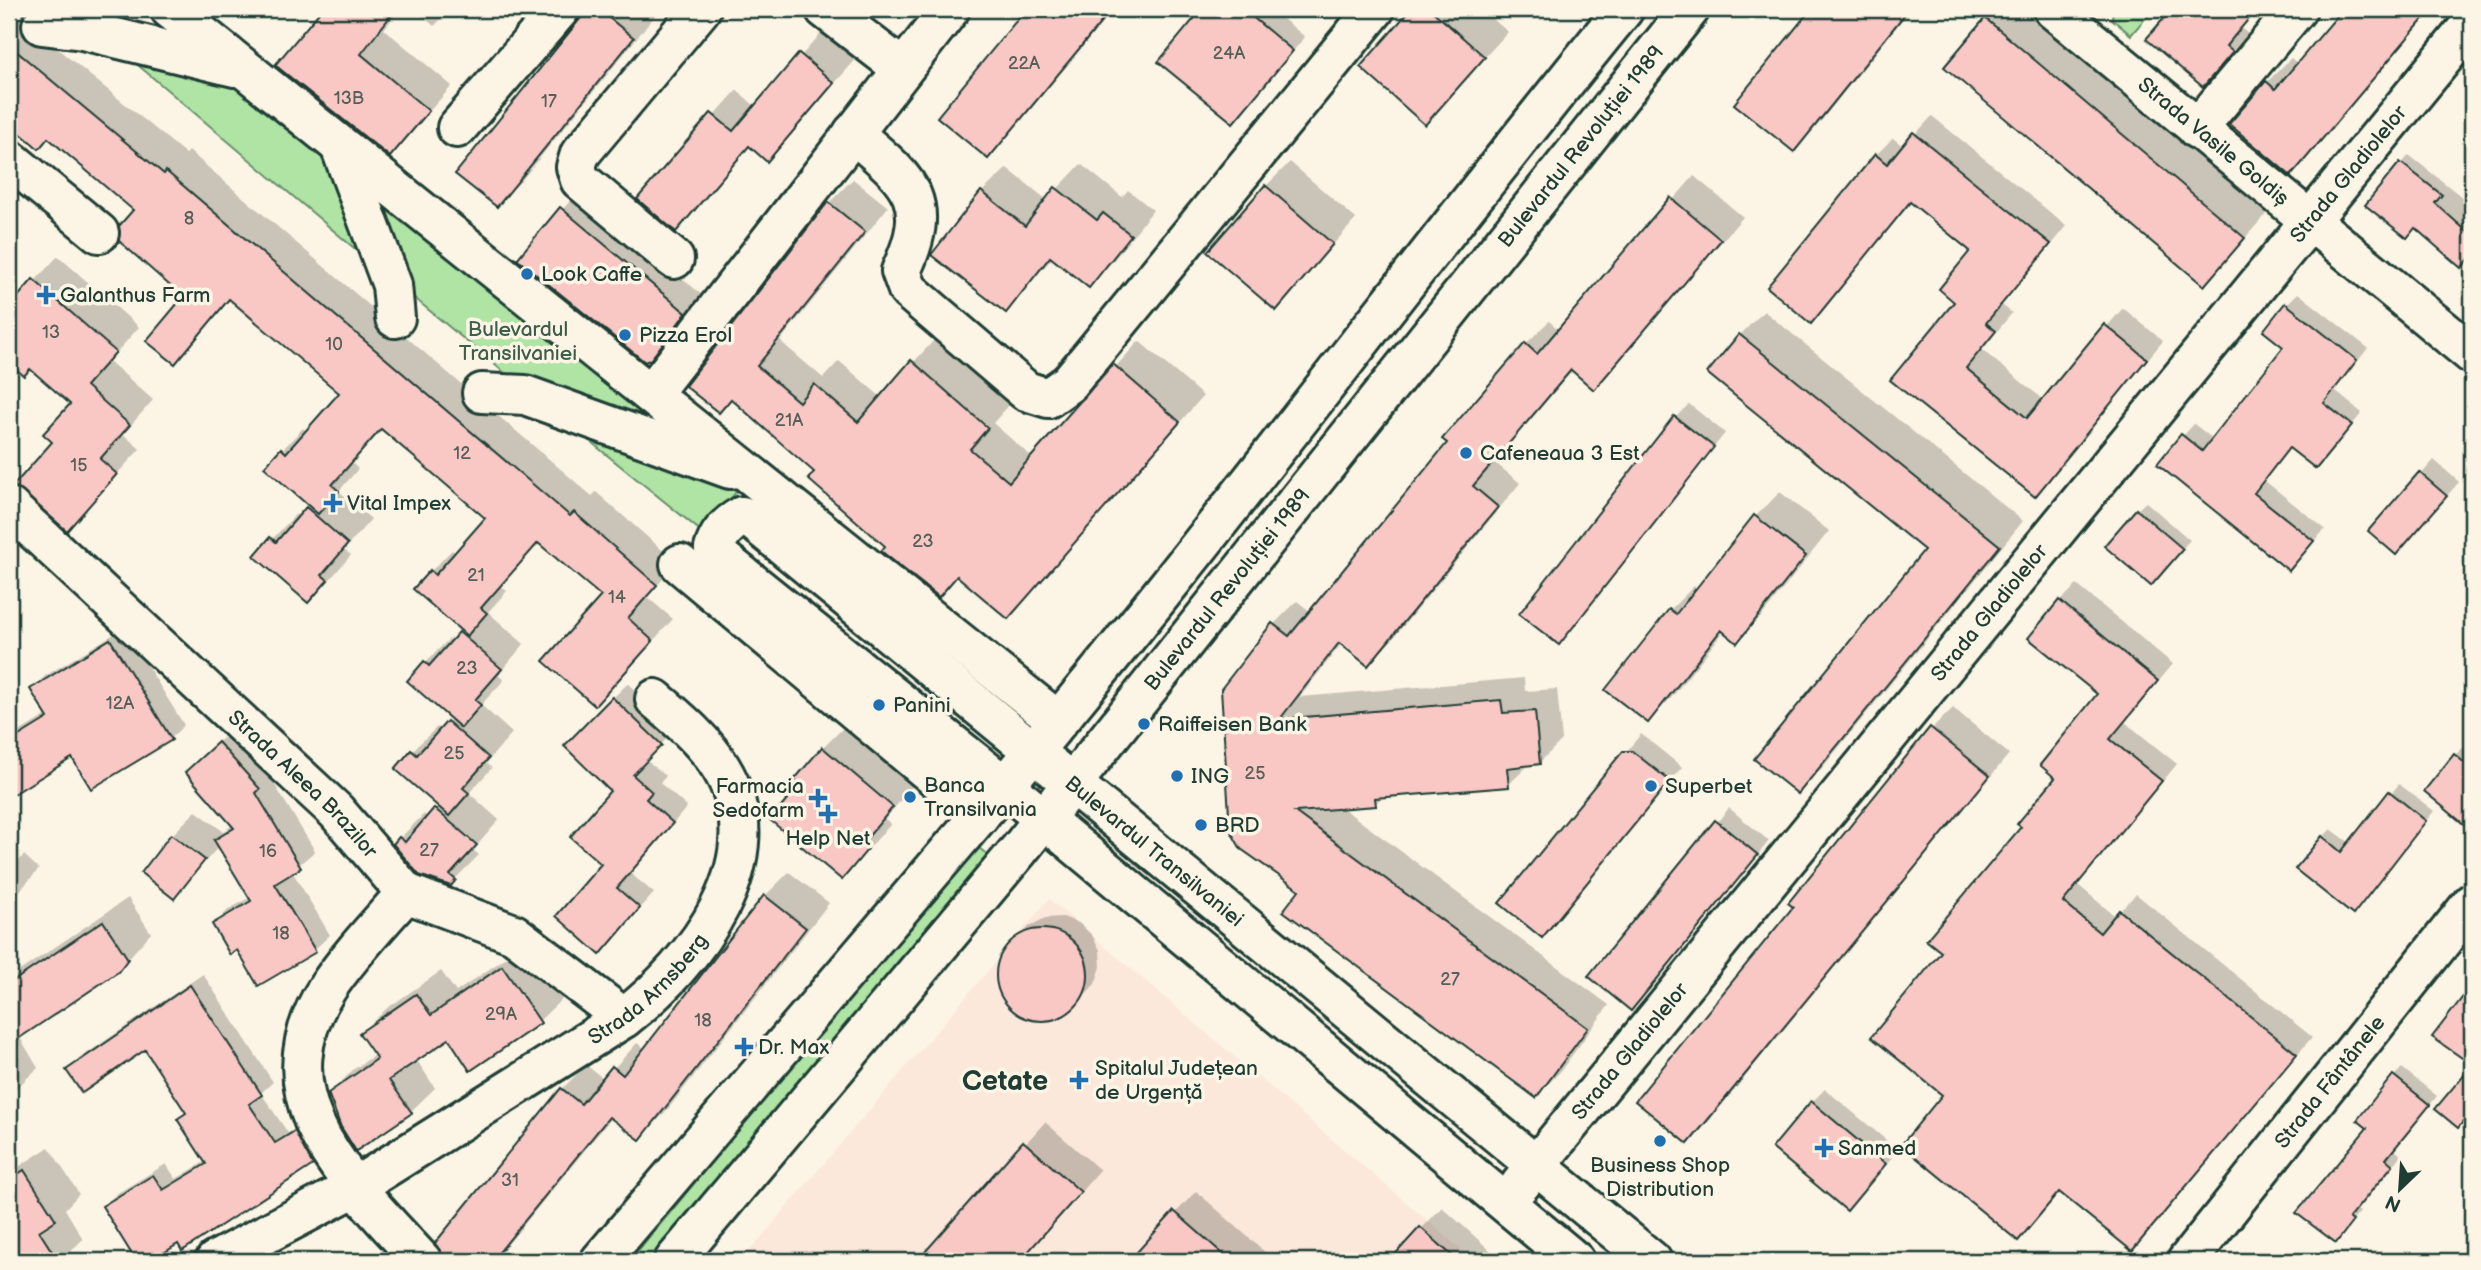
<svg xmlns="http://www.w3.org/2000/svg" width="2481" height="1270" viewBox="0 0 2481 1270" font-family="'Balsamiq Sans',sans-serif">
<style>
.built{fill:#fbe8db}
.green{fill:#afe4a5;stroke:#67906c;stroke-width:2}
.shadow{fill:#0003}
.building{fill:#f9c8c5;stroke:#1f3d34;stroke-width:2}
.lines{fill:none;stroke-linecap:round;stroke-linejoin:round}
.minor-casing{stroke:#1f3d34;stroke-width:44}
.major-casing{stroke:#1f3d34;stroke-width:44}
.minor{stroke:#fcf5e5;stroke-width:38}
.major{stroke:#fcf5e5;stroke-width:38}
.poi-dot{fill:#1f6fb2;stroke:#fcf5e5;stroke-width:2.5}
.labels{text-anchor:middle;dominant-baseline:central;stroke-width:7;stroke-linejoin:round;paint-order:stroke}
.number-label{font-size:18px;fill:#566058}
.street-label{font-size:21px;fill:#1f3d34;stroke:#fcf5e5}
.poi-label{font-size:21px;fill:#1f3d34;stroke:#fcf5e5;text-anchor:start}
.park-label{font-size:21px;fill:#3c5e4b;stroke:#fcf5e5}
.district-label{font-size:28px;font-weight:bold;fill:#1f3d34;stroke:#fcf5e5}
</style>
<rect width="100%" height="100%" fill="#fcf5e5"/>
<filter id="ink" filterUnits="userSpaceOnUse"><feTurbulence type="fractalNoise" baseFrequency=".0143" numOctaves="2"/><feDisplacementMap in="SourceGraphic" scale="14" xChannelSelector="R" yChannelSelector="G"/><feConvolveMatrix kernelMatrix="1 2 1 2 8 2 1 2 1" color-interpolation-filters="sRGB"/></filter>
<g filter="url(#ink)">
<polygon class="built" points="1049,899 1475,1261 741,1261"/>
<g class="green">
<polygon points="2113,9 2153,9 2131,35 2112,19"/>
<polygon points="113,44 237,76 333,154 373,264"/>
<polygon points="363,174 701,446 511,378 401,287"/>
<polygon points="560,417 744,483 702,532"/>
<polygon points="974,844 989,856 653,1261 630,1261"/>
</g>
<g class="shadow">
<polygon points="9,9 186,154 189,151 592,496 596,492 677,563 647,597 673,619 615,683 604,596 539,542 501,586 507,591 488,612 524,644 498,675 504,680 481,705 512,733 486,763 492,768 469,793 499,820 473,850 479,855 450,884 400,838 424,814 428,818 439,806 412,751 437,727 441,731 452,718 425,663 449,639 453,642 464,631 431,571 452,550 456,554 487,518 383,428 352,463 358,469 339,491 371,519 344,550 351,555 332,577 307,601 256,556 296,514 300,517 311,505 266,467 303,428 307,432 341,393 231,298 174,361 185,296 135,210 49,137 39,147 9,122"/>
<polygon points="320,9 400,9 384,29 452,86 390,155"/>
<polygon points="414,9 452,9 434,26"/>
<polygon points="591,9 651,9 657,13 521,181 497,205 458,174"/>
<polygon points="1028,9 1114,9 1012,132 988,157 939,117"/>
<polygon points="1205,9 1271,9 1305,37 1233,121 1161,62"/>
<polygon points="1414,9 1481,9 1508,32 1425,122 1362,67"/>
<polygon points="1813,9 1911,9 1816,127 1794,150 1737,104"/>
<polygon points="1996,9 2026,9 2268,212 2204,284 1986,19"/>
<polygon points="2174,9 2258,9 2241,28 2248,34 2203,85 2149,39"/>
<polygon points="2345,9 2434,9 2290,174 2267,82 2291,58 2298,64"/>
<polygon points="824,30 857,58 767,160 751,145 676,230 640,199 737,90 756,107"/>
<polygon points="1932,116 2067,226 2002,305 2012,313 1982,350 2044,400 2123,308 2163,341 2034,495 1893,380 1957,301 1973,250 1912,201 1811,321 1876,155 1893,138 1904,147"/>
<polygon points="2409,155 2472,205 2472,254 2461,266 2416,226 2368,205"/>
<polygon points="1290,162 1356,219 1276,308 1266,186"/>
<polygon points="1081,164 1122,197 1128,190 1153,210 1113,261 1089,285 1053,257 1006,311 934,254 982,192 1007,168 1047,200"/>
<polygon points="1694,176 1743,217 1594,387 1573,370 1494,462 1520,483 1391,641 1368,664 1342,643 1300,697 1524,678 1525,691 1557,689 1562,740 1539,763 1530,764 1508,785 1384,795 1375,804 1341,807 1609,1005 1559,1073 1536,1096 1301,890 1223,690 1274,624 1297,601 1311,612 1450,443 1526,344 1549,321 1559,330"/>
<polygon points="853,179 888,207 780,341 823,378 839,361 881,397 937,337 1011,403 993,423 1033,458 1139,341 1203,396 1008,617 959,575 939,595 817,471 732,398 829,203"/>
<polygon points="579,191 702,295 650,357 519,259"/>
<polygon points="58,256 139,327 109,361 153,400 123,434 140,449 67,528 54,442 72,403 31,367 24,374 9,361 9,309"/>
<polygon points="2298,293 2368,348 2335,391 2362,413 2327,455 2291,447 2265,481 2325,529 2301,557 2183,436 2194,424 2213,439 2285,346 2286,305"/>
<polygon points="1764,311 2023,521 1822,768 1797,792 1927,550 1740,335"/>
<polygon points="1689,404 1725,433 1559,643 1676,417"/>
<polygon points="2434,460 2459,482 2409,539 2371,531"/>
<polygon points="1780,492 1829,531 1761,617 1736,641 1724,631 1672,697 1648,721 1670,610 1694,586 1698,589 1756,516"/>
<polygon points="2146,502 2190,540 2159,575 2137,510"/>
<polygon points="2077,585 2173,664 2125,722 2177,764 2078,885 2115,916 2136,894 2312,1037 2132,1249 2061,1191 2018,1239 1945,1095 1944,952 2058,777 2100,694 2060,601"/>
<polygon points="124,628 184,725 171,738 73,756 9,795 9,738 47,715 32,689 45,676"/>
<polygon points="628,683 676,729 646,760 666,776 660,783 687,807 630,873 654,893 600,953 603,863 613,791 613,698"/>
<polygon points="1953,708 2009,754 1709,1121 1688,1142 1796,906 1932,729"/>
<polygon points="847,724 916,782 885,819 891,824 842,878 802,784 823,748"/>
<polygon points="235,728 274,773 270,777 315,851 292,871 330,935 314,950 237,948 214,925 229,909 251,897 220,845 174,897 172,835 196,811 224,832 233,824 202,756"/>
<polygon points="1641,734 1682,767 1541,936 1501,903"/>
<polygon points="2464,747 2472,754 2470,827 2455,755"/>
<polygon points="2399,784 2434,811 2361,904 2323,837 2331,829 2350,843"/>
<polygon points="1729,808 1769,841 1644,995 1591,976"/>
<polygon points="24,855 39,869 9,903 9,865 11,868"/>
<polygon points="789,872 829,903 664,1114 639,1138 612,1117 494,1261 445,1261 437,1243 562,1089 586,1065 604,1079 637,1043 645,1049 765,896"/>
<polygon points="128,898 151,933 117,971 19,1036 38,1068 9,1095 9,978"/>
<polygon points="1063,917 1079,923 1092,935 1100,950 1101,967 1095,984 1069,1011 1054,1018 1036,1019 1020,1014 1007,1002 999,986 998,969 1004,952 1030,926 1045,918"/>
<polygon points="527,943 564,997 539,1021 449,1036 416,1059 435,1088 410,1112 330,1093 354,1069 376,1054 362,1033 386,1009 441,971 456,992"/>
<polygon points="203,974 273,1082 261,1093 288,1133 308,1120 324,1152 312,1164 147,1261 138,1261 104,1206 116,1194 166,1164 176,1179 206,1161 179,1120 187,1112 146,1048 68,1070 80,1058"/>
<polygon points="2402,1068 2437,1096 2394,1149 2401,1155 2356,1209 2360,1212 2336,1241 2394,1076"/>
<polygon points="1825,1089 1898,1150 1860,1195 1812,1102"/>
<polygon points="1045,1122 1100,1170 1020,1261 919,1261"/>
<polygon points="49,1147 79,1194 65,1209 83,1239 61,1261 9,1261 9,1173"/>
<polygon points="1196,1191 1275,1261 1131,1261"/>
<polygon points="1442,1207 1502,1261 1391,1261"/>
<polygon points="2021,1251 2033,1261 2010,1261"/>
</g>
<g class="building">
<polygon points="322,9 396,9 361,54 429,111 390,157 275,65"/>
<polygon points="588,9 598,9 634,38 497,207 455,174"/>
<polygon points="1026,9 1112,9 988,159 937,117"/>
<polygon points="1202,9 1243,9 1293,51 1233,123 1158,62"/>
<polygon points="1411,9 1430,9 1485,57 1425,125 1360,67"/>
<polygon points="1811,9 1909,9 1794,152 1734,104"/>
<polygon points="2172,9 2257,9 2226,46 2233,52 2203,87 2146,39"/>
<polygon points="2343,9 2432,9 2291,176 2229,124 2266,81 2275,89"/>
<polygon points="1985,18 2245,238 2204,286 1944,67"/>
<polygon points="9,45 164,174 166,171 570,516 574,512 657,585 628,618 653,641 595,706 543,661 601,596 538,543 481,608 487,613 467,636 413,589 430,570 435,575 485,518 381,429 332,485 339,491 318,514 264,467 281,448 286,453 339,393 229,299 175,364 146,341 183,297 119,241 119,226 133,210 48,138 39,149 9,124"/>
<polygon points="799,53 834,83 767,162 749,146 676,232 637,199 711,113 733,131"/>
<polygon points="1913,132 2051,244 1986,323 1996,331 1966,368 2027,418 2104,324 2147,359 2035,497 1890,380 1954,302 1939,289 1970,251 1910,202 1811,324 1767,287 1875,154 1887,164"/>
<polygon points="2400,162 2442,195 2435,203 2472,236 2472,256 2461,268 2415,228 2407,238 2365,205"/>
<polygon points="1265,185 1333,244 1276,311 1207,252"/>
<polygon points="1055,187 1097,220 1103,213 1131,235 1089,288 1050,257 1006,313 931,255 981,191 1025,226"/>
<polygon points="1670,197 1721,240 1594,390 1571,370 1473,486 1498,507 1368,666 1339,643 1280,719 1501,700 1503,713 1535,711 1540,764 1507,768 1509,787 1375,798 1376,806 1295,812 1588,1028 1536,1098 1283,911 1299,890 1241,849 1230,830 1221,689 1272,623 1289,636 1447,443 1442,439 1525,343 1537,354"/>
<polygon points="828,202 865,232 757,366 799,402 814,384 858,422 911,360 988,428 970,449 1009,482 1113,364 1180,422 1008,619 957,576 939,597 881,551 885,546 808,479 814,472 731,399 719,413 685,386"/>
<polygon points="560,207 686,313 651,359 645,362 517,259"/>
<polygon points="33,279 116,352 86,386 130,425 100,459 117,474 67,531 14,485 52,442 43,434 70,404 30,369 24,376 9,363 9,307"/>
<polygon points="2285,303 2357,360 2324,403 2352,425 2316,469 2289,448 2254,493 2314,541 2289,571 2157,464 2181,434 2202,451 2283,347 2263,331"/>
<polygon points="1739,334 2000,546 1798,794 1754,759 1924,550 1707,373"/>
<polygon points="1674,416 1714,447 1559,645 1519,614"/>
<polygon points="2419,472 2447,496 2396,555 2368,531"/>
<polygon points="306,507 348,544 322,575 328,580 308,603 254,556 270,537 276,542"/>
<polygon points="2136,509 2183,549 2151,586 2104,546"/>
<polygon points="1754,515 1806,556 1737,643 1721,630 1648,723 1605,690 1669,609 1676,614"/>
<polygon points="2059,600 2158,681 2110,739 2162,781 2063,902 2100,933 2119,910 2297,1054 2132,1251 2059,1192 2018,1241 1901,1145 1942,1095 1871,1037 1941,952 1926,940 2021,827 2017,824 2055,778 2040,765 2097,694 2028,638"/>
<polygon points="459,632 502,669 475,700 481,705 461,728 407,681 424,661 429,666"/>
<polygon points="110,639 172,740 91,789 72,758 9,797 9,742 48,718 30,689"/>
<polygon points="612,697 662,745 633,775 652,792 646,799 673,823 617,888 640,908 600,955 556,916 601,864 570,837 610,791 564,746"/>
<polygon points="447,721 489,758 463,788 469,793 449,816 395,769 411,750 417,755"/>
<polygon points="1930,727 1990,776 1688,1144 1635,1101 1793,907 1788,903"/>
<polygon points="218,742 260,789 256,793 301,868 275,884 316,952 258,986 237,950 230,955 212,924 251,901 214,840 234,828 185,772"/>
<polygon points="822,747 893,807 862,844 868,849 842,880 770,820 800,785 794,780"/>
<polygon points="1623,751 1632,751 1670,781 1542,938 1499,903"/>
<polygon points="2454,754 2472,769 2472,831 2424,791"/>
<polygon points="2389,791 2426,821 2353,915 2295,869 2322,836 2341,852"/>
<polygon points="434,808 477,845 450,875 456,880 451,886 419,875 393,844 399,837 405,842"/>
<polygon points="1715,820 1758,855 1631,1011 1588,976"/>
<polygon points="171,834 205,860 174,899 141,873"/>
<polygon points="764,895 806,928 640,1140 609,1117 492,1261 443,1261 435,1243 561,1088 581,1104 612,1066 623,1075"/>
<polygon points="103,921 128,959 118,972 9,1045 9,984"/>
<circle cx="1042" cy="975" r="46"/>
<polygon points="502,966 541,1023 470,1071 449,1039 389,1080 412,1113 356,1151 341,1127 328,1093 377,1059 359,1033 416,994 431,1015"/>
<polygon points="190,985 262,1095 249,1104 275,1143 295,1131 313,1165 182,1251 178,1244 151,1261 136,1261 102,1206 153,1175 163,1190 206,1164 177,1119 186,1113 145,1050 82,1093 66,1070"/>
<polygon points="2472,985 2472,1110 2458,1128 2435,1109 2472,1065 2432,1037"/>
<polygon points="2393,1075 2430,1105 2386,1159 2393,1165 2349,1218 2353,1221 2336,1243 2296,1213 2367,1128 2357,1120"/>
<polygon points="1811,1101 1886,1164 1847,1211 1772,1148"/>
<polygon points="1023,1141 1081,1192 1020,1261 917,1261"/>
<polygon points="24,1170 56,1220 39,1231 58,1261 9,1261 9,1180"/>
<polygon points="1174,1211 1231,1261 1129,1261"/>
<polygon points="1420,1227 1458,1261 1389,1261"/>
</g>
<g class="lines">
<g class="minor-casing">
<g id="minor">
<polyline points="170,9 1058,721"/>
<polyline points="825,9 903,69"/>
<path id="s1" d="M 2053,9 L 2472,354"/>
<polyline points="42,25 83,30 235,67"/>
<polyline points="457,128 560,9"/>
<polyline points="2197,129 2297,9"/>
<path d="M 853,133 C 906,179 936,197 901,271 L 908,290 L 1026,391 L 1048,398 L 1069,383 L 1375,9"/>
<polyline points="340,146 392,285 395,318"/>
<polyline points="9,159 99,233"/>
<polyline points="674,259 580,180 576,167 580,154 701,9"/>
<polyline points="482,393 525,395 730,469"/>
<polyline points="651,394 950,9"/>
<path id="s2" d="M 9,507 L 336,811 L 406,893 L 514,934 L 624,1018"/>
<polyline points="680,564 980,815"/>
<path d="M 406,893 C 379,924 351,953 328,987 C 255,1100 352,1183 422,1261"/>
<path id="s3" d="M 1520,1185 L 2472,23"/>
<path id="s4" d="M 215,1261 L 355,1187 L 624,1018 C 694,964 777,859 721,768 C 704,740 679,720 655,699"/>
<path id="s5" d="M 1575,1261 L 1001,783 L 720,557 L 714,549 C 718,534 729,523 742,516 L 751,519 L 1652,1261"/>
<path id="s6" d="M 2187,1261 L 2472,903"/>
</g>
</g>
<g class="major-casing">
<g id="major">
<path d="M 978,817 C 1201,555 1406,276 1624,9"/>
<polyline points="600,1261 980,815"/>
<path id="s7" d="M 674,1261 L 1019,850 L 1690,9"/>
</g>
</g>
<use href="#minor" class="minor"/>
<use href="#major" class="major"/>
</g>
</g>
<g class="poi-dot">
<circle cx="527" cy="274" r="7"/>
<path d="M42.5 284.5h7v7h7v7h-7v7h-7v-7h-7v-7h7z"/>
<circle cx="625" cy="335" r="7"/>
<circle cx="1466" cy="453" r="7"/>
<path d="M329.5 492.5h7v7h7v7h-7v7h-7v-7h-7v-7h7z"/>
<circle cx="879" cy="705" r="7"/>
<circle cx="1144" cy="724" r="7"/>
<circle cx="1177" cy="776" r="7"/>
<circle cx="1651" cy="786" r="7"/>
<circle cx="910" cy="797" r="7"/>
<path d="M814.5 787.5h7v7h7v7h-7v7h-7v-7h-7v-7h7z"/>
<path d="M824.5 803.5h7v7h7v7h-7v7h-7v-7h-7v-7h7z"/>
<circle cx="1201" cy="825" r="7"/>
<path d="M740.5 1036.5h7v7h7v7h-7v7h-7v-7h-7v-7h7z"/>
<path d="M1075.5 1069.5h7v7h7v7h-7v7h-7v-7h-7v-7h7z"/>
<circle cx="1660" cy="1141" r="7"/>
<path d="M1820.5 1137.5h7v7h7v7h-7v7h-7v-7h-7v-7h7z"/>
</g>
<g class="labels">
<g class="number-label">
<text x="1229" y="53">24A</text>
<text x="1024" y="63">22A</text>
<text x="349" y="98">13B</text>
<text x="549" y="101">17</text>
<text x="189" y="218">8</text>
<text x="51" y="332">13</text>
<text x="334" y="344">10</text>
<text x="789" y="420">21A</text>
<text x="462" y="453">12</text>
<text x="79" y="465">15</text>
<text x="923" y="541">23</text>
<text x="476" y="575">21</text>
<text x="617" y="597">14</text>
<text x="467" y="668">23</text>
<text x="120" y="703">12A</text>
<text x="454" y="753">25</text>
<text x="1255" y="773">25</text>
<text x="429" y="850">27</text>
<text x="268" y="851">16</text>
<text x="281" y="933">18</text>
<text x="1450" y="979">27</text>
<text x="501" y="1014">29A</text>
<text x="703" y="1020">18</text>
<text x="510" y="1180">31</text>
</g>
<g class="street-label">
<text stroke="none"><textPath href="#s1" startOffset="208">Strada Vasile Goldiș</textPath></text>
<text stroke="none"><textPath href="#s7" startOffset="1437">Bulevardul Revoluției 1989</textPath></text>
<text stroke="none"><textPath href="#s3" startOffset="1307">Strada Gladiolelor</textPath></text>
<text stroke="none"><textPath href="#s7" startOffset="870">Bulevardul Revoluției 1989</textPath></text>
<text stroke="none"><textPath href="#s3" startOffset="740">Strada Gladiolelor</textPath></text>
<text stroke="none"><textPath href="#s2" startOffset="404">Strada Aleea Brazilor</textPath></text>
<text stroke="none"><textPath href="#s5" startOffset="1694">Bulevardul Transilvaniei</textPath></text>
<text stroke="none"><textPath href="#s4" startOffset="513">Strada Arnsberg</textPath></text>
<text stroke="none"><textPath href="#s3" startOffset="173">Strada Gladiolelor</textPath></text>
<text stroke="none"><textPath href="#s6" startOffset="229">Strada Fântânele</textPath></text>
</g>
<g class="poi-label">
<text x="541" y="274">Look Caffe</text>
<text x="60" y="295">Galanthus Farm</text>
<text x="639" y="335">Pizza Erol</text>
<text x="1480" y="453">Cafeneaua 3 Est</text>
<text x="347" y="503">Vital Impex</text>
<text x="893" y="705">Panini</text>
<text x="1158" y="724">Raiffeisen Bank</text>
<text x="1191" y="776">ING</text>
<text x="924" y="785">Banca<tspan x="924" dy="24">Transilvania</tspan></text>
<text x="804" y="786" text-anchor="end">Farmacia<tspan x="804" dy="24">Sedofarm</tspan></text>
<text x="1665" y="786">Superbet</text>
<text x="1215" y="825">BRD</text>
<text x="828" y="838" text-anchor="middle">Help Net</text>
<text x="758" y="1047">Dr. Max</text>
<text x="1095" y="1068">Spitalul Județean<tspan x="1095" dy="24">de Urgență</tspan></text>
<text x="1838" y="1148">Sanmed</text>
<text x="1660" y="1165" text-anchor="middle">Business Shop<tspan x="1660" dy="24">Distribution</tspan></text>
</g>
<g class="park-label">
<text x="518" y="329">Bulevardul<tspan x="518" dy="24">Transilvaniei</tspan></text>
</g>
<g class="district-label">
<text x="1005" y="1081">Cetate</text>
</g>
</g>
<rect width="2481" height="1270" fill="none" stroke="#fcf5e5" stroke-width="35"/>
<rect x="18" y="18" width="2446" height="1235" fill="none" stroke="#1f3d34" stroke-width="2.5" filter="url(#ink)"/>
<g transform="translate(2400 1189) rotate(205)" stroke="#fcf5e5" stroke-width="5" paint-order="stroke">
<path d="M0-5L12 26L0 18L-12 26Z" fill="#1f3d34"/>
<text y="-10" font-size="19" font-weight="bold" text-anchor="middle" fill="#1f3d34">N</text>
</g>
</svg>
